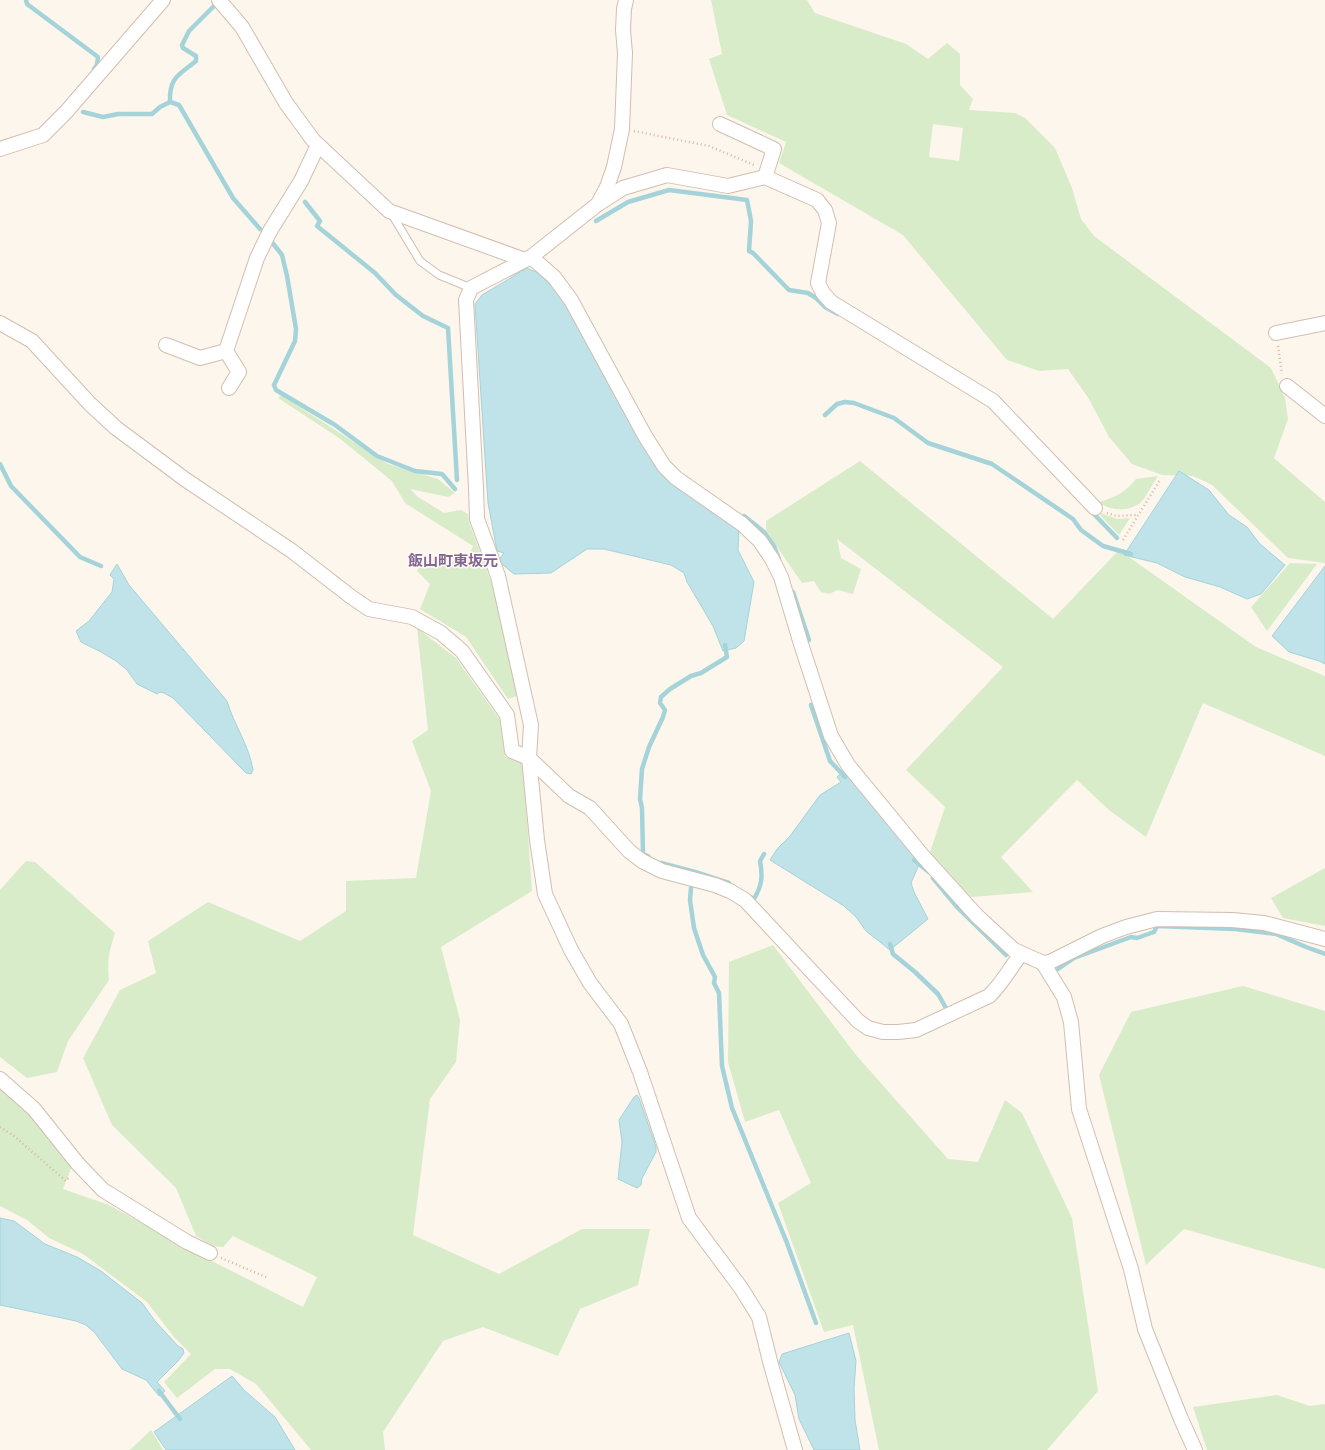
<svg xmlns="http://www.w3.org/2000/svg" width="1325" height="1450" viewBox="0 0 1325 1450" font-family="'Fira Sans','Noto Sans JP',sans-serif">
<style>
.green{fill:#d8ecc9;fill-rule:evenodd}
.water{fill:#bfe3e8;stroke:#a5d3da}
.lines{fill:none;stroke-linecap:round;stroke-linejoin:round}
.stream{stroke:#a5d3da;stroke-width:4.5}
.lane-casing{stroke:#d1beb0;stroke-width:9}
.street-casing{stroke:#d1beb0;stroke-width:16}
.path{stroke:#d9b8a5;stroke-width:2.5;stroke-dasharray:1 3;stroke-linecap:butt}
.lane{stroke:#fff;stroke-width:7}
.street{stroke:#fff;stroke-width:14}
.labels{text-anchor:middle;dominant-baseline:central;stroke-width:3;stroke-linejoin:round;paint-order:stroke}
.quarter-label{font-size:15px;font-weight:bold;fill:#846695;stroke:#fffaf3}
</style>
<rect width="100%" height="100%" fill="#fdf6ec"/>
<g class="green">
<path d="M 711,0 L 807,0 L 815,13 L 906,44 L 928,59 L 947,43 L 960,54 L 960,85 L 973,99 L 969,110 L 1015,113 L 1025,118 L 1055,148 L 1072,188 L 1081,219 L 1094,236 L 1271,368 L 1285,398 L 1288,419 L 1274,458 L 1325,502 L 1325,563 L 1288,558 L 1212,485 L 1193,476 L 1162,475 L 1132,464 L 1109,437 L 1089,399 L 1068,369 L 1039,371 L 1007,360 L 903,235 L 779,163 L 786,142 L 727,115 L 709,59 L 722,54 ZM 933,124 L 963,128 L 959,161 L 929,157 Z"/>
<polygon points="281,395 388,464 438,479 455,493 448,497 410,489 418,497 444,513 461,510 468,514 469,522 494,590 517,696 508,699 466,637 420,609 430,584 417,571 425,558 448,562 469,555 473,546 405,503 392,481 339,438 278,398"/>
<polygon points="860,461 1053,619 1119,550 1256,647 1325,676 1325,756 1203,703 1146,837 1109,810 1077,780 1001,857 1033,892 959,898 926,864 945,807 906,770 1003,667 837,539 841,558 861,569 853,594 838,590 829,594 821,592 814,581 802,583 766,531 766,521"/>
<path d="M 1158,476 C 1153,483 1146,498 1140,503 C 1128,512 1110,511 1099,502 C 1115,497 1125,493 1136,479 Z"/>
<polygon points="1101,513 1117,519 1130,518 1119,535 1100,515"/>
<polygon points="1290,563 1317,564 1267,631 1251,607"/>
<polygon points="417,628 456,658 500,720 505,757 523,763 532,891 441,947 460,1020 456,1062 430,1099 413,1235 499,1274 582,1229 650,1229 638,1285 580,1309 558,1356 483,1327 443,1341 383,1432 385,1450 311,1450 256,1384 230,1369 215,1369 177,1398 164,1382 191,1354 174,1337 147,1302 83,1254 49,1238 27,1220 0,1206 0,1085 20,1102 72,1166 63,1189 109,1205 184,1247 303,1307 317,1277 233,1236 223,1247 213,1246 196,1236 176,1188 112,1125 83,1058 120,990 156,973 148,941 208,902 300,941 346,911 346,881 416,878 431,791 412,741 428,730"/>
<path d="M 26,861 L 35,862 L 115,933 C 109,952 107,960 109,980 L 68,1041 L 57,1072 L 27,1078 L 0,1057 L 0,890 Z"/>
<polygon points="1325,868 1325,926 1283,918 1271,898"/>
<polygon points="773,945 856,1055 948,1159 978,1162 1005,1100 1022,1113 1072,1218 1098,1391 1047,1450 879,1450 853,1325 824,1332 778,1203 811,1183 779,1110 745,1122 728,1062 729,962"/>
<polygon points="1243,986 1325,1011 1325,1269 1184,1229 1146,1265 1099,1075 1131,1012"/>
<polygon points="1277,1395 1310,1406 1325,1404 1325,1450 1207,1450 1193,1407"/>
<polygon points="151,1430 163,1450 128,1450 131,1449"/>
</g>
<g class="water">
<polygon points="527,268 540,274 561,297 656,468 673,484 739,530 738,550 754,582 744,641 736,648 723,651 713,626 687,582 684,573 671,565 604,549 587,549 551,573 514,574 498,561 504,553 497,551 488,503 475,304 482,295"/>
<polygon points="1179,471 1209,490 1229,515 1247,527 1260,544 1285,565 1261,594 1247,599 1220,587 1185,577 1157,563 1124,555"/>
<path d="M 117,564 L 129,585 L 227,701 C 234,725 249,745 253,770 L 251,774 L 246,773 L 173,698 L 164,693 L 160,692 L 157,694 L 137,684 L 127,670 L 116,661 L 101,652 L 81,642 L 76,631 L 89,621 L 112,592 L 114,579 L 110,575 Z"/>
<polygon points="1325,566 1325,664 1319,661 1289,652 1272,636"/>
<polygon points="844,771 921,860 911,883 914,892 928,919 890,950 866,931 856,917 844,906 770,860 777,849 790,836 820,795 841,782 837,777"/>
<polygon points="637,1095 639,1098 656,1147 656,1152 642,1178 641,1185 637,1188 618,1179 622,1142 619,1120 634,1097"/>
<polygon points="0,1218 14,1221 45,1244 77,1257 101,1271 142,1303 155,1321 178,1346 183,1349 184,1353 178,1361 157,1382 165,1391 159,1396 146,1380 122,1369 95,1333 86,1325 76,1321 0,1305"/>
<polygon points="849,1333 856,1361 854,1388 855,1420 860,1450 814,1450 799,1419 795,1395 779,1362 782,1354"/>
<polygon points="232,1376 244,1390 275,1417 295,1450 166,1450 154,1432"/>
</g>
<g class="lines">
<g class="stream">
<polyline points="26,0 27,4 98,57 97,65 94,69"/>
<path d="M 170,102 C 169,77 179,75 196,61 L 196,56 L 183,48 L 182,45 L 189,31 L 214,6"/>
<polyline points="83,112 103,117 118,114 152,114 160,107 170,102 179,105 233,198 260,229"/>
<polyline points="305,202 320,221 317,226 375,273 396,295 423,316 448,328 457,480"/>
<polyline points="596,221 628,202 669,190 747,200 751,221 749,251 753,253 789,290 808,293 816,298 825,307 838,314"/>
<polyline points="271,241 282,255 287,276 296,329 295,341 274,385 276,390 335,425 377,456 415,471 442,474 455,489"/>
<polyline points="825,415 837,404 845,402 854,403 894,418 928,443 992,464 1073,519 1081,530 1103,546 1131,554"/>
<polyline points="0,464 11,486 80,557 101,566"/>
<polyline points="1091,511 1117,538"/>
<polyline points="743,518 744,516 764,532 774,546 779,559"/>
<polyline points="793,592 809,640"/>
<polyline points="811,705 830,761 845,777"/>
<polyline points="648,856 643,854 642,808 640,799 642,769 649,747 663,717 665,710 660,703 661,697 670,689 691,676 701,673 727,657 725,645"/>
<polyline points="914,860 929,872"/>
<polyline points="661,863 695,872 729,883"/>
<polyline points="933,878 957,907 1006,955"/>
<polyline points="691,888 690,900 694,928 703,955 715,977 714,983 719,993 722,1066 732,1108 787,1243 816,1323"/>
<path d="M 750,897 L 754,899 C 762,885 763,877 760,861 L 764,854"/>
<polyline points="890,944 893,954 915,972 938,994 946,1008"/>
<polyline points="1058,969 1074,958 1131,937 1137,938 1154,932 1157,926 1235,929 1276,934 1306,947 1325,954"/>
<polyline points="159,1391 180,1419"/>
</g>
<g class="lane-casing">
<polyline id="lane" points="391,213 420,261 439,275 471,288"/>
</g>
<g class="street-casing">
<g id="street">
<polyline points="219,0 242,27 286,103 313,140 389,211 525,260"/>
<polyline points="626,0 624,9 623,30 625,53 622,129 614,167 607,187 598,204 531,257 471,288 466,300 476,488 477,519 498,576 531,725 529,758 537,840 545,894 571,950 590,983 621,1024 640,1072 689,1218 741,1288 759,1317 771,1365 795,1450"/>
<polyline points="720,124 774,149 765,177"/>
<polyline points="0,149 43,135 66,112 163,0"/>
<polyline points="598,204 623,188 667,175 728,186 765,177 817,200 825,210 829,223 818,283 823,293 831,302 993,401 1095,508"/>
<polyline points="531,257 554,277 571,300 645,436 664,466 676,478 742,524 760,541 772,559 781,577 801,644 831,736 848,765 922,855 977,916 1014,950 1043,963 1050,962 1102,936 1126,927 1157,919 1232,920 1264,923 1325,939"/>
<path d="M 0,323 L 32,341 L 90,404 L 116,428 L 186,480 L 292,551 L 350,596 L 369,609 L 412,617 L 441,633 L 462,651 L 507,715 L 512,751 L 529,758 L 569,796 L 590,808 L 629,851 L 642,861 L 662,871 L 715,885 L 730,891 L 745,900 L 858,1021 L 868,1028 L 883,1032 L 898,1032 L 916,1030 L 989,996 C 1002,984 1010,968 1021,954"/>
<polyline points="1276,333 1325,323"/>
<polyline points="166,345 200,358 226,351"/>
<polyline points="1287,386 1325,416"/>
<polyline points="229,388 239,372 226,351 257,258 270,231 301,181 318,145"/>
<polyline points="1043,963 1064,997 1071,1022 1079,1109 1131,1269 1145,1329 1181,1419 1195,1450"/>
<polyline points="0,1079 34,1109 78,1164 103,1190 187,1242 210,1253"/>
</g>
</g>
<g class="path">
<polyline points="634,131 709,146 754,165"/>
<polyline points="1278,346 1282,374"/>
<polyline points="1107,513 1116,516 1138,515"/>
<polyline points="1123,540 1160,480"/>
<polyline points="0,1127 14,1136 66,1181 70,1176"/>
<polyline points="221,1258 268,1278"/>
</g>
<use href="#lane" class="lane"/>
<use href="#street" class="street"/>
</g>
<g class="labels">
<g class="quarter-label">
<text x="453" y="561">飯山町東坂元</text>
</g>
</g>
</svg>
